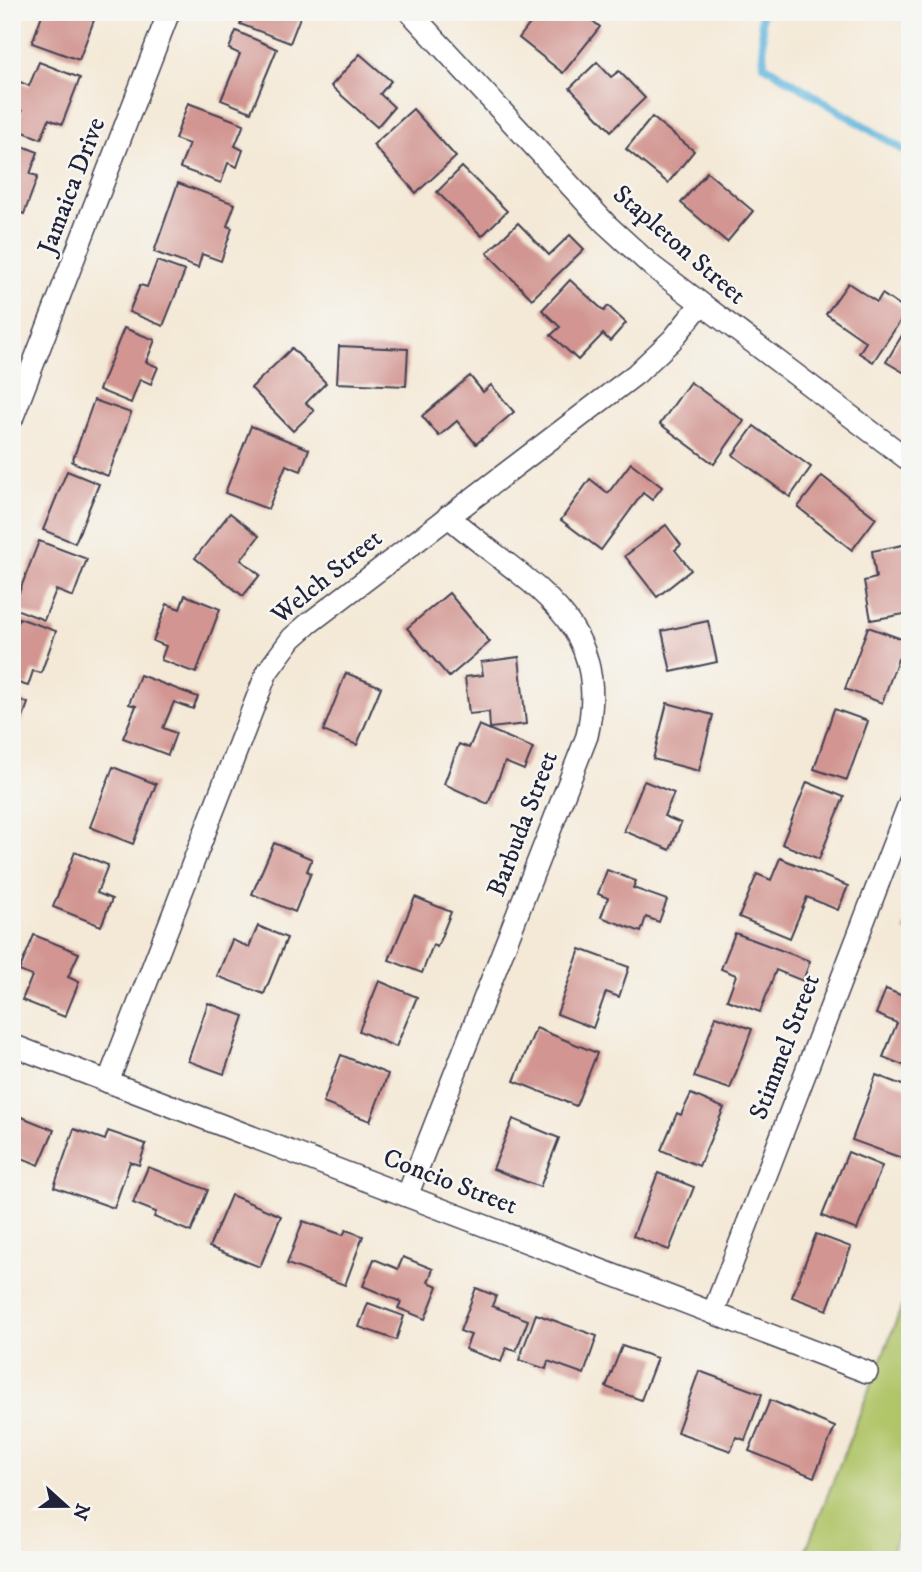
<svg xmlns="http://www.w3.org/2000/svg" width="922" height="1572" viewBox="0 0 922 1572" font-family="'IM FELL DW Pica',serif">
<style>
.green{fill:#b1c569;stroke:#6a7452;stroke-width:2}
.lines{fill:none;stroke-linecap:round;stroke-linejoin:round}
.stream{stroke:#5fb5dc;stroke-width:8}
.building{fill:#d29591}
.street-casing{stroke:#424052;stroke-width:24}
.street{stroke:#fff;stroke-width:21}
.labels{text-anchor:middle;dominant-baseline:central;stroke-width:5;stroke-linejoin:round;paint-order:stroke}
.street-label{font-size:26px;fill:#22223b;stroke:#f6f6f2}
</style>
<rect width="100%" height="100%" fill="#f6f6f2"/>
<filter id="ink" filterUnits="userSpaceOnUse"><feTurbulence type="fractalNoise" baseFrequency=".0143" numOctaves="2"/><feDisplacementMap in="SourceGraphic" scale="14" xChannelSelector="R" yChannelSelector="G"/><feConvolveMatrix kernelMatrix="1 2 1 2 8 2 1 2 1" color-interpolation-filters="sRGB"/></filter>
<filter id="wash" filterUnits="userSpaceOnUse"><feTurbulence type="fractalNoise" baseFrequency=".00686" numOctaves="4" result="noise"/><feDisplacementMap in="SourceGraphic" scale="28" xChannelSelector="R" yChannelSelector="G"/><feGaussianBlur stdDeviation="1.57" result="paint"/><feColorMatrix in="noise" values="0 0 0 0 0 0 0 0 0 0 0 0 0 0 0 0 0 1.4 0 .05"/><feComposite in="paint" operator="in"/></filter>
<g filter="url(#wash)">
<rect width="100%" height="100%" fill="#f4e9d7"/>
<polygon class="green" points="910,1286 910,1504 888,1560 802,1560"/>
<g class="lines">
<polyline class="stream" points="761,12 764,65 910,154"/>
</g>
<g id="blocks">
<g class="building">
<polygon points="43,12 97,12 79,60 32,43"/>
<polygon points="245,12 302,12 290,43 240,24"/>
<polygon points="539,12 582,12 600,27 563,73 519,38"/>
<polygon points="236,31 277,49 251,112 221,100 240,54 229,49"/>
<polygon points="360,54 391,81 380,94 394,107 377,127 331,86"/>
<polygon points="39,62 80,78 62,124 49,119 41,139 16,129 22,111 12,107 18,81 29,86"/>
<polygon points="597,62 611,77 619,71 645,98 611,131 570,88"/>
<polygon points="188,103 244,124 235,146 243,150 237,167 228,163 221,183 180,168 189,144 175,139"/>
<polygon points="413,109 456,157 416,193 373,145"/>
<polygon points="652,117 694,151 668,183 626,149"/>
<polygon points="12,142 38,152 30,174 38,176 24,214 12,210"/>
<polygon points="462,167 507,211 482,236 437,192"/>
<polygon points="707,172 753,211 727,242 681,203"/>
<polygon points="178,183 235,204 227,226 232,228 221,261 202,254 198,268 154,252"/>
<polygon points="518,223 549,255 570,235 584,249 532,299 487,253"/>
<polygon points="157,261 185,271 163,326 129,312 140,285 147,287"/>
<polygon points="570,280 604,311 608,306 626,323 610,341 603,334 578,360 551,335 560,327 542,310"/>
<polygon points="848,283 877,302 882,294 907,311 873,362 859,353 866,342 826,314"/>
<polygon points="124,328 155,340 146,362 158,367 151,384 140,379 131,403 99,390"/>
<polygon points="904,332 910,335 910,376 886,362"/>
<polygon points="339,346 408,349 406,386 337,383"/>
<polygon points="292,348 326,383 306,403 314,411 293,431 251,388"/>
<polygon points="470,376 483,392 491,385 514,412 476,444 457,421 439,436 422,416"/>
<polygon points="690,382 744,421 714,464 660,424"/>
<polygon points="94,400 131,413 108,476 72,462"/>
<polygon points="251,426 309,449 301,471 286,465 268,509 225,493"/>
<polygon points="754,426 811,467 790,497 733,455"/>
<polygon points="631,463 662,487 652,500 643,493 601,550 561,520 590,479 608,493"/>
<polygon points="67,471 99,484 75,543 43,530"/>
<polygon points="822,476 876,518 852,550 798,507"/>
<polygon points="230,513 259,536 241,560 260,575 243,596 195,558"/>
<polygon points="666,525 681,545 675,550 691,570 657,597 625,556"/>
<polygon points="39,541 87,559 73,597 56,590 44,620 13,608"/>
<polygon points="908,544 910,613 871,620 864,581 876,578 872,551"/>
<polygon points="449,593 490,642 449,677 407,628"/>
<polygon points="185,595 220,609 196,673 161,660 166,646 153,641 167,604 180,609"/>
<polygon points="19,618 56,631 41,673 33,671 28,686 12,681 12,637"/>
<polygon points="708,621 717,662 671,672 662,631"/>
<polygon points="868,627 910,642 910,664 898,659 882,703 845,689"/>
<polygon points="519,657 526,724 490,728 489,712 469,714 465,677 483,675 481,662"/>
<polygon points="346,673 381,687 357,745 323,731"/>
<polygon points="140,675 198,697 193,709 174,702 163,728 176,733 168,755 123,738 136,706 129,704"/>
<polygon points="12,697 28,703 13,745 12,745"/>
<polygon points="667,703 713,715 699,771 653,759"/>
<polygon points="834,709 868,721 847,780 814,769"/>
<polygon points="479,725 533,748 524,770 505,762 488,804 444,784 459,744 469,748"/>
<polygon points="113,767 156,784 133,844 90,827"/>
<polygon points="644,781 674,793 664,816 681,823 670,850 624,831"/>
<polygon points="807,782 844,797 819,859 782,844"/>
<polygon points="274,843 312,859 307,871 311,873 295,912 252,894"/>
<polygon points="75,852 108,865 97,893 112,899 101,926 53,907"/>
<polygon points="780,858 848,886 838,910 807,897 790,938 739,917 757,874 771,880"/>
<polygon points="607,870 636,881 633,888 667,900 659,922 646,917 641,932 601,917 608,898 598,894"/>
<polygon points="415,897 451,912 437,947 433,945 422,973 389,960"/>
<polygon points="910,914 910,933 903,931"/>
<polygon points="258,926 287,938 264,994 217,976 232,940 249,947"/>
<polygon points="735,933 810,961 803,981 776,970 760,1012 727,1000 736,975 721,969"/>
<polygon points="34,935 79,953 68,977 79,982 65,1017 22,1000 32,976 19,971"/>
<polygon points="580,949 629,967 619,997 606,992 593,1028 557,1014"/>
<polygon points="379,981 417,997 396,1047 359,1031"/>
<polygon points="886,989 910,999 910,1068 883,1057 897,1023 876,1014"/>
<polygon points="208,1003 244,1016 224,1074 188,1061"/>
<polygon points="716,1016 752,1029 730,1089 694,1077"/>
<polygon points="536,1028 597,1053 576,1106 514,1081"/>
<polygon points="341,1055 388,1074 370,1121 323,1103"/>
<polygon points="876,1075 910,1088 910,1161 852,1140"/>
<polygon points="691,1094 724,1108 699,1166 661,1150 677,1113 681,1115"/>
<polygon points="12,1113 54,1130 39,1165 12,1154"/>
<polygon points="513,1119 559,1138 540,1187 493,1169"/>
<polygon points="74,1129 105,1140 108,1131 146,1144 139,1165 130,1162 114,1208 54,1187"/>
<polygon points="848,1152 882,1166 857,1230 822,1216"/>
<polygon points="148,1167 208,1190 191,1232 154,1217 156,1212 133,1203"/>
<polygon points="658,1173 694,1187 669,1250 633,1236"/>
<polygon points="231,1195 281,1216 260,1267 209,1247"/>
<polygon points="303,1221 343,1235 346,1230 363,1236 345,1285 287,1264"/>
<polygon points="816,1234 851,1247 827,1310 792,1297"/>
<polygon points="403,1257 433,1269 428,1282 438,1286 425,1319 398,1308 401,1302 363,1286 374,1259 398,1269"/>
<polygon points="476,1288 496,1296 492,1306 528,1320 516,1351 506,1348 501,1362 465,1349 471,1335 460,1331"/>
<polygon points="368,1303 404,1316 396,1340 359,1327"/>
<polygon points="536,1314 597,1336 584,1374 548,1361 546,1369 519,1360"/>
<polygon points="622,1346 657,1358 641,1400 606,1387"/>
<polygon points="699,1371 762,1394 745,1440 736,1437 731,1451 677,1432"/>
<polygon points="770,1400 835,1427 814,1477 749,1451"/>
</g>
</g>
</g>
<g filter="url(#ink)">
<use href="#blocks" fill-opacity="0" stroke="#424052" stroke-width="2"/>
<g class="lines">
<g class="street-casing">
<g id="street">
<polyline points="410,12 606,224 653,267 910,461"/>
<polyline points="12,419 169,12"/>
<polyline points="12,1045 867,1372"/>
<polyline points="108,1082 267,672 292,638 308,624 636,374 672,340 701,304"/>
<path d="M 407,1196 L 587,736 C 614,616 524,584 448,516"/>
<polyline points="713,1313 910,801"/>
</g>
</g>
<use href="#street" class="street"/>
</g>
</g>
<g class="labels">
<g class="street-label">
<text transform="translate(72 186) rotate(-69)">Jamaica Drive</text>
<text transform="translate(679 245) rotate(41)">Stapleton Street</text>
<text transform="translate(327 577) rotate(-39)">Welch Street</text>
<text transform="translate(523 824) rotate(-69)">Barbuda Street</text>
<text transform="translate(785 1047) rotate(-69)">Stimmel Street</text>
<text transform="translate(450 1182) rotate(21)">Concio Street</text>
</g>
</g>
<rect width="922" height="1572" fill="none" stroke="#f6f6f2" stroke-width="42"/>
<g transform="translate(66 1506) rotate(111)" stroke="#f6f6f2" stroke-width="5" paint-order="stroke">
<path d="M0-5L12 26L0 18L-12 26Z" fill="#22223b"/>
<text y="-10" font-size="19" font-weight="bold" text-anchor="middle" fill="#22223b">N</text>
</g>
</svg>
